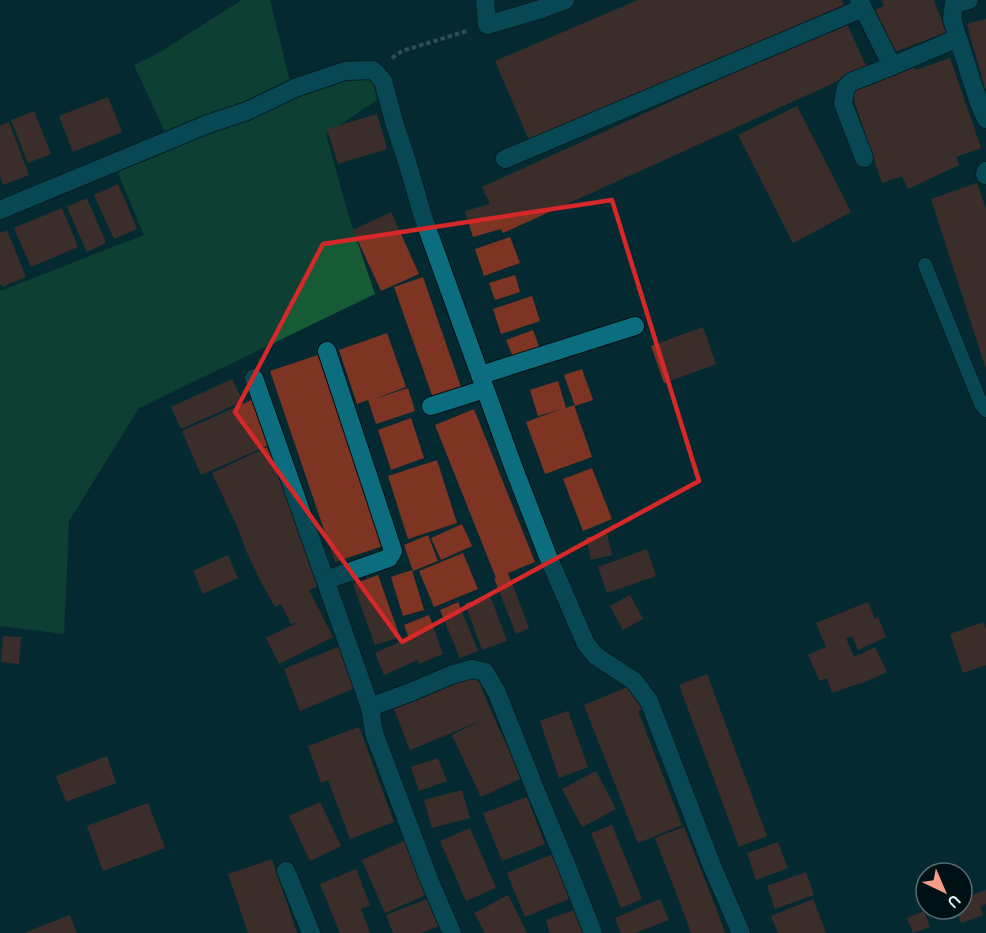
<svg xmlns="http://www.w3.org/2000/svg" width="986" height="933" viewBox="0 0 986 933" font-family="Quicksand,sans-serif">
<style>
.green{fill:#175b36}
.building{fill:#7d3423}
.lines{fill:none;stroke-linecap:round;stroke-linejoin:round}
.service-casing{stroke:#031013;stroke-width:16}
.minor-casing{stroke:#031013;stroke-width:20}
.path{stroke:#5c7d85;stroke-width:4;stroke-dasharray:4.5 3;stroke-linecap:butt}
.service{stroke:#0c6d7f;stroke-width:14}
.minor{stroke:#0c6d7f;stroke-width:18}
.marked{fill:none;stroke:#d62828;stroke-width:4.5;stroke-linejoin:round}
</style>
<rect width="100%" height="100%" fill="#052931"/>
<polygon class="green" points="242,0 270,0 292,90 366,73 386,94 326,134 348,214 375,294 139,408 69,521 64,634 0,626 0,291 144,235 118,173 165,132 134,65 157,54"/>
<g class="building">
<polygon points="638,0 842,0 844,5 529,140 495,61"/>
<polygon points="881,0 934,0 946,33 889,54 873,11 884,6"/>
<polygon points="986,19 986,89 985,89 967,24"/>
<polygon points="846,22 867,68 503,233 501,229 473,237 465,211 490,204 482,187"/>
<polygon points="950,58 981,148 956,157 959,165 908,189 902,176 882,183 851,92 872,85 914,66 916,70"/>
<polygon points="108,97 122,132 73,152 59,116"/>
<polygon points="797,106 851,212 793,243 738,135"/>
<polygon points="34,111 51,154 28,163 11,120"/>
<polygon points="377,114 387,149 338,164 327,129"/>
<polygon points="9,122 29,175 3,185 0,176 0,126"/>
<polygon points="977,183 986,209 986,369 931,199"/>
<polygon points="118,184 137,229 114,239 94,195"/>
<polygon points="87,198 106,243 87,252 67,207"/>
<polygon points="62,208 78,247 31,267 14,228"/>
<polygon points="391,212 419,274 381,291 353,230"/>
<polygon points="7,230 26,277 2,287 0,283 0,233"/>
<polygon points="510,237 520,263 484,276 475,249"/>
<polygon points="515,275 520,292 495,300 489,283"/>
<polygon points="423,277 461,387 433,398 394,287"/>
<polygon points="532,296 540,321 501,334 493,309"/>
<polygon points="703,327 716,364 664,383 651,346"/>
<polygon points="533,330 541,352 515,362 506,340"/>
<polygon points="387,333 406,387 374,399 408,388 415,411 376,424 368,400 357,404 339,350"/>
<polygon points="318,355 383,546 335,562 270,371"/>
<polygon points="582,369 593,400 575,406 564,375"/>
<polygon points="232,379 243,401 181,429 171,407"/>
<polygon points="558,381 566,408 574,405 592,457 545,474 526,422 561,409 538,416 530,390"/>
<polygon points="254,399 273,443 201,475 182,431"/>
<polygon points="474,409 535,562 508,573 529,628 516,634 494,578 496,578 435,425"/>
<polygon points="411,418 424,458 391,470 378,430"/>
<polygon points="267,447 316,556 308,560 320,585 309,590 333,637 279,664 266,638 299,622 291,624 281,604 275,607 261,582 248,555 236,524 212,473"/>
<polygon points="437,460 457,523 408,539 388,476"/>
<polygon points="592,468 612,519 583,531 563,479"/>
<polygon points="462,524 472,546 441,560 431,538"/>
<polygon points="607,533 612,555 591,560 586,538"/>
<polygon points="428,535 438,561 413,571 404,545"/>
<polygon points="647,549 656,576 607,593 598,567"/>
<polygon points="463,553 478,589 434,607 419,571"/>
<polygon points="228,555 238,578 203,594 193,571"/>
<polygon points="412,570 424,610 403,616 391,577"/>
<polygon points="378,575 400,637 375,645 353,584"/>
<polygon points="490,595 507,641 482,650 465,604"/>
<polygon points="630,595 643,619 623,630 610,606"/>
<polygon points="458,602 478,651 460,658 440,610"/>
<polygon points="868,602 875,619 878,617 886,637 858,650 852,636 846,638 854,657 875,647 887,672 860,684 860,683 832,693 827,678 820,681 808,655 826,647 816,623"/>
<polygon points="429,615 443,654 419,664 417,660 384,675 375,653 409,638 404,625"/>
<polygon points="983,622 986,629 986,665 963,673 950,634"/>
<polygon points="3,636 21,637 19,664 1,662"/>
<polygon points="345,644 362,685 300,711 284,669"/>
<polygon points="707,674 767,836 739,847 679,685"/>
<polygon points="476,675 493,716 522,778 481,797 452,735 480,721 410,750 394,709"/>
<polygon points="635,684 645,708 638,711 682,825 638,843 584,705"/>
<polygon points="568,711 588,767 559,778 540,721"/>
<polygon points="359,727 394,822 350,839 328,780 321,783 308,746"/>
<polygon points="107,756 116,783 66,802 56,776"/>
<polygon points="438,758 447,781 419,791 411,767"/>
<polygon points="596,771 616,809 582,827 562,789"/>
<polygon points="462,790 470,818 432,828 424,800"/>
<polygon points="527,797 545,844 502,861 483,813"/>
<polygon points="320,802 341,846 310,861 289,816"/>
<polygon points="148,803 165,848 103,871 87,826"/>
<polygon points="612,825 642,899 621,908 591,833"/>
<polygon points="684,827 716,908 725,933 691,933 686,919 655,838"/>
<polygon points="470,828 496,888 466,901 440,841"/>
<polygon points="406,840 430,893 385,913 362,860"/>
<polygon points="778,842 788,868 756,880 747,853"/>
<polygon points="553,854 571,898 525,917 507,873"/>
<polygon points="272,859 297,933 248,933 228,874"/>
<polygon points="356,869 370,905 361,909 370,933 340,933 320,884"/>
<polygon points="806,872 814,895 775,909 767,886"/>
<polygon points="986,890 986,904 980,907 983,915 961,923 956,909 962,909 962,899"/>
<polygon points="508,895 527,933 485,933 474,913"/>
<polygon points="432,897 442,925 421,933 393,933 386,915"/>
<polygon points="660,899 669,920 635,933 621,933 615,918"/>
<polygon points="813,899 826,933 778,933 771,916"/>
<polygon points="580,908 588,933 550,933 546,920"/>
<polygon points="924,911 930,927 913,933 907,918"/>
<polygon points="70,915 77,933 24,933"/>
</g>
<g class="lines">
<g class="service-casing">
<polyline id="service" points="925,265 981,404 986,410"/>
</g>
<g class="minor-casing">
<g id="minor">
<polyline points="485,0 487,25 541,9 565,0"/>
<polyline points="859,0 892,66 958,38 952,19 954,4 969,0"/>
<polyline points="958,38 979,103 986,119"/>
<polyline points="864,158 843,103 846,87 851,82 892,66"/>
<polyline points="505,159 863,8"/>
<polyline points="985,175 986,171"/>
<polyline points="0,210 208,124 247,111 295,88 345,71 372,70 376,73 383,81 395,125 409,168 423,217 513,466 547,554 586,644 596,656 634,681 649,701 712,866 741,933"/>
<polyline points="481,375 635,326"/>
<polyline points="254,378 370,707"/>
<polyline points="431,406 485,389"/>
<polyline points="326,580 389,558 393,551 327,351"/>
<polyline points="286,871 311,933"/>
<polyline points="452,933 430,882 374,733 370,707 411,692 451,675 472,669 485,672 497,693 537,794 566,864 593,933"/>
</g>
</g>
<polyline class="path" points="392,58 402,51 467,31"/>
<use href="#service" class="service"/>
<use href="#minor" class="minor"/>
</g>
<path d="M0 0H986V933H0ZM 612,200 L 699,481 L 402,642 L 235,412 L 323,244 Z" fill="#052931" fill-opacity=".55" fill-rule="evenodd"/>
<path class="marked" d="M 612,200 L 699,481 L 402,642 L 235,412 L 323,244 Z"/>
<g transform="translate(944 891) rotate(136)"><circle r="28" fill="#001116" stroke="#576d72" stroke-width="1.5"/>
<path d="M0-4.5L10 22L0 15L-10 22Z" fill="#f49e88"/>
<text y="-9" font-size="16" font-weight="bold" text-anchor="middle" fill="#d9f6fd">U</text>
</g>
</svg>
